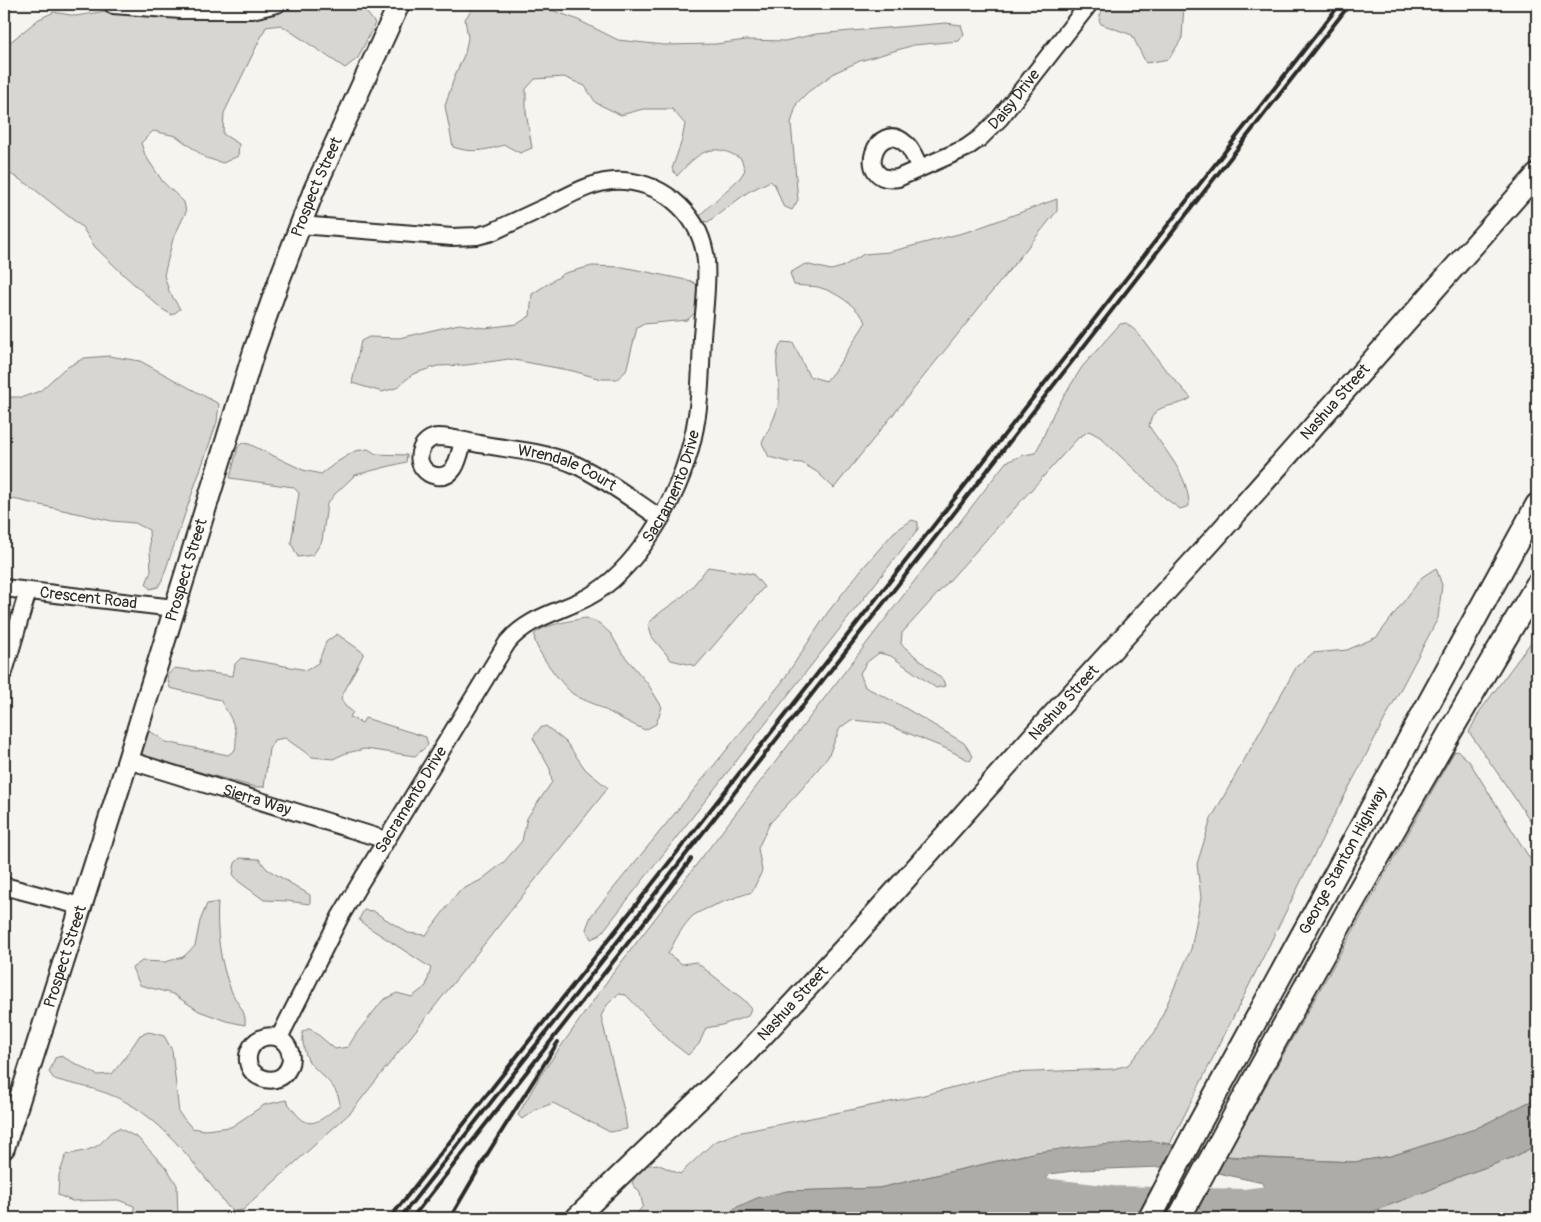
<svg xmlns="http://www.w3.org/2000/svg" width="1541" height="1222" viewBox="0 0 1541 1222" font-family="Pangolin,sans-serif">
<style>
.green{fill:#d7d6d2;stroke:#81807e}
.water{fill:#adaca9;stroke:#797877;fill-rule:evenodd}
.lines{fill:none;stroke-linecap:round;stroke-linejoin:round}
.river{stroke:#adaca9;stroke-width:22}
.minor-casing{stroke:#2b2b2b;stroke-width:20}
.major-casing{stroke:#2b2b2b;stroke-width:24}
.highway-casing{stroke:#2b2b2b;stroke-width:26}
.minor{stroke:#fdfcf7;stroke-width:16}
.major{stroke:#fdfcf7;stroke-width:20}
.highway{stroke:#fdfcf7;stroke-width:22}
.rail{stroke:#2b2b2b;stroke-width:4}
.labels{text-anchor:middle;dominant-baseline:central;stroke-width:4;stroke-linejoin:round;paint-order:stroke}
.street-label{font-size:16px;fill:#2b2b2b;stroke:#fdfcf7}
</style>
<rect width="100%" height="100%" fill="#f5f4ef"/>
<filter id="ink" filterUnits="userSpaceOnUse"><feTurbulence type="fractalNoise" baseFrequency=".02" numOctaves="2"/><feDisplacementMap in="SourceGraphic" scale="10" xChannelSelector="R" yChannelSelector="G"/><feConvolveMatrix kernelMatrix="1 2 1 2 8 2 1 2 1" color-interpolation-filters="sRGB"/></filter>
<g filter="url(#ink)">
<g class="green">
<polygon points="295,4 356,4 363,8 375,23 358,58 345,68 281,25 266,27 224,113 223,134 239,144 238,156 223,163 206,158 176,136 153,131 141,143 145,155 163,182 184,202 186,212 173,239 164,275 169,291 180,309 172,315 162,309 125,276 95,247 82,227 29,185 4,170 4,47 39,19 54,12 76,16 106,11 240,18 263,17 281,11"/>
<path d="M 476,4 L 535,4 L 576,19 L 618,40 L 664,45 L 716,44 L 746,40 L 785,41 L 816,34 L 946,23 L 961,25 L 964,34 L 959,41 L 914,45 L 860,61 L 836,72 L 808,92 L 797,103 L 791,123 L 798,200 L 792,210 L 783,206 L 775,185 L 770,181 L 748,192 L 708,222 L 702,221 L 700,216 L 704,211 L 740,178 L 745,170 L 741,159 C 711,140 698,153 677,176 L 672,169 L 682,140 L 685,124 L 672,109 L 643,109 L 621,115 L 596,103 L 585,86 L 564,77 L 535,79 L 526,89 L 526,112 L 532,148 L 520,153 L 505,145 C 484,150 474,154 453,147 L 445,106 L 455,75 L 465,53 L 468,38 L 465,19 Z"/>
<polygon points="1103,4 1184,4 1182,38 1169,59 1146,63 1132,35 1101,24 1099,20"/>
<path d="M 1057,199 L 1057,211 L 834,488 L 817,472 L 802,463 L 788,462 L 769,457 L 762,443 C 768,430 778,414 779,399 C 781,381 771,359 782,342 L 793,343 L 809,376 L 826,381 L 838,366 L 866,322 C 856,306 837,292 818,287 C 811,286 802,286 794,285 L 790,273 L 805,264 L 831,270 L 842,267 L 864,254 L 889,252 L 970,231 Z"/>
<polygon points="592,266 623,267 691,281 699,286 695,313 687,320 644,324 637,328 626,371 617,379 601,379 573,371 509,359 467,365 437,366 413,374 396,388 382,392 352,383 361,341 369,337 399,338 459,324 485,328 517,324 530,316 532,294 565,273"/>
<path d="M 1126,323 L 1137,332 L 1164,368 L 1191,398 C 1174,410 1154,400 1149,426 C 1165,451 1189,475 1189,506 L 1180,509 L 1165,498 L 1100,437 L 1089,431 L 1078,438 L 902,633 L 901,644 L 943,680 L 945,686 L 936,688 L 891,656 L 879,653 L 867,662 L 860,673 L 865,687 L 895,702 L 964,743 L 973,756 L 970,761 L 947,749 L 883,723 L 851,720 L 840,728 L 828,757 L 799,792 L 770,823 L 758,848 L 762,871 L 752,892 C 737,897 707,907 694,915 C 684,923 674,942 668,954 L 682,964 L 696,962 L 744,1000 L 751,1008 L 748,1016 L 722,1025 L 706,1028 L 699,1044 L 688,1055 L 671,1042 L 626,995 L 618,994 L 607,1005 L 601,1016 L 625,1115 L 627,1129 L 610,1132 L 553,1103 L 535,1110 L 522,1119 L 518,1115 L 540,1076 L 610,977 L 1006,462 L 1024,455 L 1035,453 L 1040,444 L 1054,412 L 1082,367 L 1120,324 Z"/>
<polygon points="109,356 140,361 219,404 217,422 162,580 158,587 150,589 146,584 151,571 149,530 135,523 112,521 4,497 4,397 23,397 40,391 64,369 84,358"/>
<polygon points="242,443 249,444 303,470 321,474 337,462 355,451 368,449 376,454 407,455 406,462 355,475 335,494 327,504 322,541 313,555 298,557 291,543 299,493 293,487 230,478 238,447"/>
<polygon points="912,520 918,522 918,529 600,935 591,939 586,929 591,916 782,682 828,612 861,570 894,532"/>
<path d="M 708,567 L 753,574 L 764,587 L 696,666 L 671,660 L 652,637 L 648,624 C 659,612 667,608 679,599 C 690,591 699,578 708,567 Z"/>
<polygon points="1436,568 1442,585 1438,618 1325,833 1170,1144 1153,1141 1037,1152 879,1188 787,1191 735,1208 724,1218 633,1218 643,1206 640,1193 632,1183 641,1166 657,1164 680,1174 714,1142 737,1133 924,1095 1007,1073 1113,1069 1128,1065 1155,1032 1191,949 1201,898 1197,864 1211,819 1297,666 1313,653 1347,650 1377,637 1422,577"/>
<path d="M 586,618 L 599,623 L 611,634 L 622,653 L 648,684 L 662,707 L 656,724 L 645,730 C 627,722 611,713 594,704 C 587,701 579,698 573,694 C 564,687 529,644 535,634 C 541,625 575,620 586,618 Z"/>
<path d="M 337,634 L 364,653 L 341,698 L 345,706 L 353,712 L 350,717 L 362,723 L 365,718 L 426,737 L 428,745 L 415,756 L 365,749 L 346,753 L 333,759 L 312,757 L 285,738 L 274,740 L 269,749 L 264,787 L 255,787 L 144,757 L 141,752 C 143,745 144,736 150,731 L 166,742 L 228,755 L 235,750 C 239,729 231,718 220,700 L 170,688 L 167,676 L 174,668 L 233,676 L 235,664 L 241,658 L 307,670 L 318,663 L 326,642 Z"/>
<polygon points="1537,634 1537,830 1469,732 1480,711"/>
<path d="M 546,726 L 566,742 L 586,770 L 608,788 L 351,1112 L 243,1210 L 236,1211 L 228,1207 C 194,1164 161,1113 106,1093 C 90,1087 71,1084 54,1079 L 49,1072 L 55,1058 L 61,1056 L 97,1075 L 112,1074 L 124,1059 L 140,1035 L 149,1032 L 164,1036 L 172,1050 L 179,1113 L 192,1128 L 205,1130 L 231,1127 L 264,1105 L 286,1100 C 307,1132 313,1127 340,1105 C 338,1085 322,1077 310,1063 C 304,1055 303,1042 302,1032 L 310,1028 L 335,1049 L 348,1047 L 356,1034 L 383,1000 L 397,993 L 412,997 L 426,986 L 431,968 L 362,923 L 359,919 L 364,910 L 373,911 L 408,933 L 426,935 L 459,891 L 481,880 L 504,862 L 522,841 L 527,818 L 552,782 L 550,769 L 533,738 L 540,728 Z"/>
<polygon points="1458,751 1469,761 1537,870 1537,1098 1475,1129 1391,1156 1354,1162 1226,1156 1454,752"/>
<polygon points="240,858 259,859 267,869 310,895 310,904 287,901 264,900 238,881 233,874 235,863"/>
<path d="M 218,902 C 216,931 220,963 231,990 C 236,1004 247,1010 245,1025 L 226,1021 L 199,1011 L 173,994 L 140,985 L 132,968 L 142,961 L 165,962 L 183,957 L 195,946 L 200,921 L 207,904 Z"/>
<path d="M 119,1128 L 138,1138 L 168,1170 L 177,1185 L 178,1218 L 134,1218 L 134,1206 L 118,1200 L 72,1201 L 58,1195 L 59,1175 L 66,1155 C 77,1152 92,1151 101,1143 C 109,1135 107,1133 119,1128 Z"/>
<polygon points="1537,1145 1537,1218 1355,1218 1432,1189 1442,1183 1514,1157"/>
</g>
<path class="water" d="M 1537,1098 L 1537,1145 L 1514,1157 L 1442,1183 L 1432,1189 L 1355,1218 L 942,1218 L 922,1217 L 724,1218 L 735,1208 L 757,1198 L 787,1191 L 879,1188 L 1037,1152 L 1087,1146 L 1153,1141 L 1232,1157 L 1354,1162 L 1391,1156 L 1475,1129 ZM 1187,1166 L 1263,1183 L 1270,1199 C 1201,1214 1131,1206 1062,1201 L 1050,1195 L 1042,1184 L 1050,1174 L 1080,1170 Z"/>
<g class="lines">
<polyline class="river" points="1016,1186 1112,1197 1245,1200 1298,1193"/>
<g class="minor-casing">
<g id="minor">
<polyline points="113,5 181,10 252,10 277,4"/>
<path id="s1" d="M 920,168 C 916,160 912,149 906,144 C 876,116 853,185 898,178 L 966,148 L 980,138 L 1000,118 L 1089,4"/>
<path id="s2" d="M 463,441 C 459,456 456,479 436,476 C 431,475 426,472 423,468 C 414,456 423,438 438,437 C 452,437 467,442 480,444 C 511,450 547,452 576,465 C 606,479 633,500 660,518"/>
<path id="s3" d="M 4,588 L 174,608"/>
<polyline points="4,672 28,591"/>
<path id="s4" d="M 128,760 L 386,840"/>
<polyline points="4,886 80,906"/>
<path id="s5" d="M 279,1038 C 303,1053 287,1088 262,1078 C 235,1068 250,1028 279,1038 L 340,917 L 360,883 L 507,643 C 528,617 560,612 588,597 C 614,583 635,558 651,534 C 675,498 691,457 697,415 C 701,389 701,362 702,336 C 704,311 708,285 706,261 C 702,218 667,184 624,181 C 597,179 573,193 550,205 C 530,214 511,223 492,232 L 477,236 L 452,237 L 300,225"/>
</g>
</g>
<g class="major-casing">
<g id="major">
<path id="s6" d="M 4,1148 L 128,760 L 254,351 L 280,278 L 314,190 L 399,4"/>
<path id="s7" d="M 576,1218 L 744,1056 L 848,944 L 1036,733 L 1212,541 L 1537,174"/>
</g>
</g>
<g class="highway-casing">
<g id="highway">
<path id="s8" d="M 1150,1218 L 1197,1128 L 1537,505"/>
<path d="M 1179,1218 C 1294,1004 1412,793 1537,585"/>
</g>
</g>
<use href="#minor" class="minor"/>
<use href="#major" class="major"/>
<use href="#highway" class="highway"/>
<g class="rail">
<polyline points="390,1218 934,525 1340,4"/>
<polyline points="400,1218 941,530 1350,4"/>
<polyline points="412,1218 649,916 691,859"/>
<polyline points="450,1218 488,1153 558,1042"/>
</g>
</g>
</g>
<g class="labels">
<g class="street-label">
<text stroke="none"><textPath href="#s1" startOffset="256">Daisy Drive</textPath></text>
<text stroke="none"><textPath href="#s6" startOffset="1011">Prospect Street</textPath></text>
<text stroke="none"><textPath href="#s7" startOffset="1115">Nashua Street</textPath></text>
<text stroke="none"><textPath href="#s2" startOffset="240">Wrendale Court</textPath></text>
<text stroke="none"><textPath href="#s5" startOffset="828">Sacramento Drive</textPath></text>
<text stroke="none"><textPath href="#s6" startOffset="606">Prospect Street</textPath></text>
<text stroke="none"><textPath href="#s3" startOffset="85">Crescent Road</textPath></text>
<text stroke="none"><textPath href="#s7" startOffset="710">Nashua Street</textPath></text>
<text stroke="none"><textPath href="#s4" startOffset="135">Sierra Way</textPath></text>
<text stroke="none"><textPath href="#s5" startOffset="408">Sacramento Drive</textPath></text>
<text stroke="none"><textPath href="#s8" startOffset="406">George Stanton Highway</textPath></text>
<text stroke="none"><textPath href="#s6" startOffset="201">Prospect Street</textPath></text>
<text stroke="none"><textPath href="#s7" startOffset="305">Nashua Street</textPath></text>
</g>
</g>
<rect width="1541" height="1222" fill="none" stroke="#fdfcf7" stroke-width="20"/>
<rect x="10" y="10" width="1521" height="1202" fill="none" stroke="#2b2b2b" stroke-width="2" filter="url(#ink)"/>
</svg>
